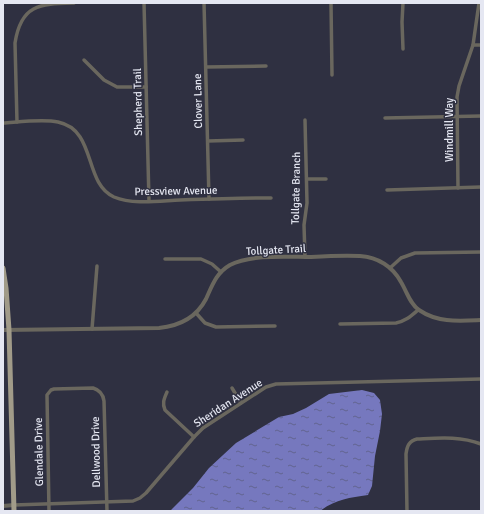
<svg xmlns="http://www.w3.org/2000/svg" width="484" height="514" viewBox="0 0 484 514" font-family="Signika,sans-serif">
<style>
.water{fill:url(#water-ripples)}
.lines{fill:none;stroke-linecap:round;stroke-linejoin:round}
.minor{stroke:#6a675e;stroke-width:3.5}
.tertiary{stroke:#6a675e;stroke-width:4}
.primary{stroke:#a19b89;stroke-width:5}
.labels{text-anchor:middle;dominant-baseline:central;stroke-width:3;stroke-linejoin:round;paint-order:stroke}
.street-label{font-size:11px;fill:#e5e7f2;stroke:#2f3041}
</style>
<defs>
<pattern id="water-ripples" width="26" height="14" patternUnits="userSpaceOnUse"><rect width="26" height="14" fill="#7678be"/><path d="M2 4q2-2 4 0t4 0M15 11q2-2 4 0t4 0" fill="none" stroke="#62648f"/></pattern>
</defs>
<rect width="100%" height="100%" fill="#2f3041"/>
<path class="water" d="M 362,390 L 374,393 L 380,400 L 382,414 L 380,431 L 375,456 L 372,486 L 368,495 C 349,498 336,499 320,511 L 170,511 L 193,488 L 209,468 L 236,443 L 279,417 L 293,414 L 306,408 L 329,394 Z"/>
<g class="lines">
<g class="minor">
<polyline points="144,3 149,201"/>
<polyline points="204,3 209,199"/>
<polyline points="331,3 332,75"/>
<polyline points="473,45 481,45"/>
<polyline points="403,49 402,22 403,3"/>
<polyline points="84,60 104,80 117,87 146,87"/>
<polyline points="206,67 266,66"/>
<polyline points="385,118 481,116"/>
<polyline points="305,120 307,203 304,225 305,257"/>
<path d="M 17,122 L 15,43 C 21,4 40,4 74,3"/>
<path d="M 3,123 C 19,122 43,119 58,122 C 97,130 83,183 114,197 C 133,205 159,201 180,200 C 210,199 241,198 271,198"/>
<polyline points="208,141 243,140"/>
<polyline points="307,179 326,179"/>
<polyline points="458,188 457,97 459,86 473,45 479,3"/>
<polyline points="387,190 481,187"/>
<polyline points="165,259 201,259 212,264 221,272"/>
<polyline points="390,268 401,258 415,253 481,252"/>
<polyline points="196,313 205,323 216,327 275,326"/>
<path d="M 340,324 L 396,323 C 406,321 411,316 418,310"/>
<polyline points="92,329 97,266"/>
<polyline points="232,388 241,403"/>
<path d="M 167,392 C 164,399 162,403 165,410 L 194,437"/>
<polyline points="14,505 133,501 140,498 146,493 194,437 203,428 266,387 276,384 481,379"/>
<path d="M 49,511 L 47,395 L 51,390 L 54,389 L 93,388 C 100,390 103,394 104,401 L 107,511"/>
<path d="M 407,511 L 406,454 C 407,446 409,441 417,439 C 439,438 460,436 481,444"/>
</g>
<g class="tertiary">
<path d="M 3,330 L 159,328 C 179,326 196,318 206,299 C 212,286 216,273 230,265 C 251,254 287,257 311,257 C 327,256 344,255 360,256 C 378,257 393,267 401,282 C 407,292 410,304 419,310 C 438,323 459,321 481,320"/>
<polyline points="3,506 14,505"/>
</g>
<polyline class="primary" points="3,268 6,288 9,330 14,511"/>
</g>
<g class="labels">
<g class="street-label">
<text transform="translate(198 101) rotate(-91)">Clover Lane</text>
<text transform="translate(138 102) rotate(-91)">Shepherd Trail</text>
<text transform="translate(449 130) rotate(-90)">Windmill Way</text>
<text transform="translate(296 188) rotate(-89)">Tollgate Branch</text>
<text transform="translate(176 191) rotate(-1)">Pressview Avenue</text>
<text transform="translate(276 250) rotate(-3)">Tollgate Trail</text>
<text transform="translate(228 403) rotate(-33)">Sheridan Avenue</text>
<text transform="translate(39 452) rotate(-91)">Glendale Drive</text>
<text transform="translate(96 452) rotate(-91)">Dellwood Drive</text>
</g>
</g>
<rect width="484" height="514" fill="none" stroke="#e5e7f2" stroke-width="8"/>
</svg>
